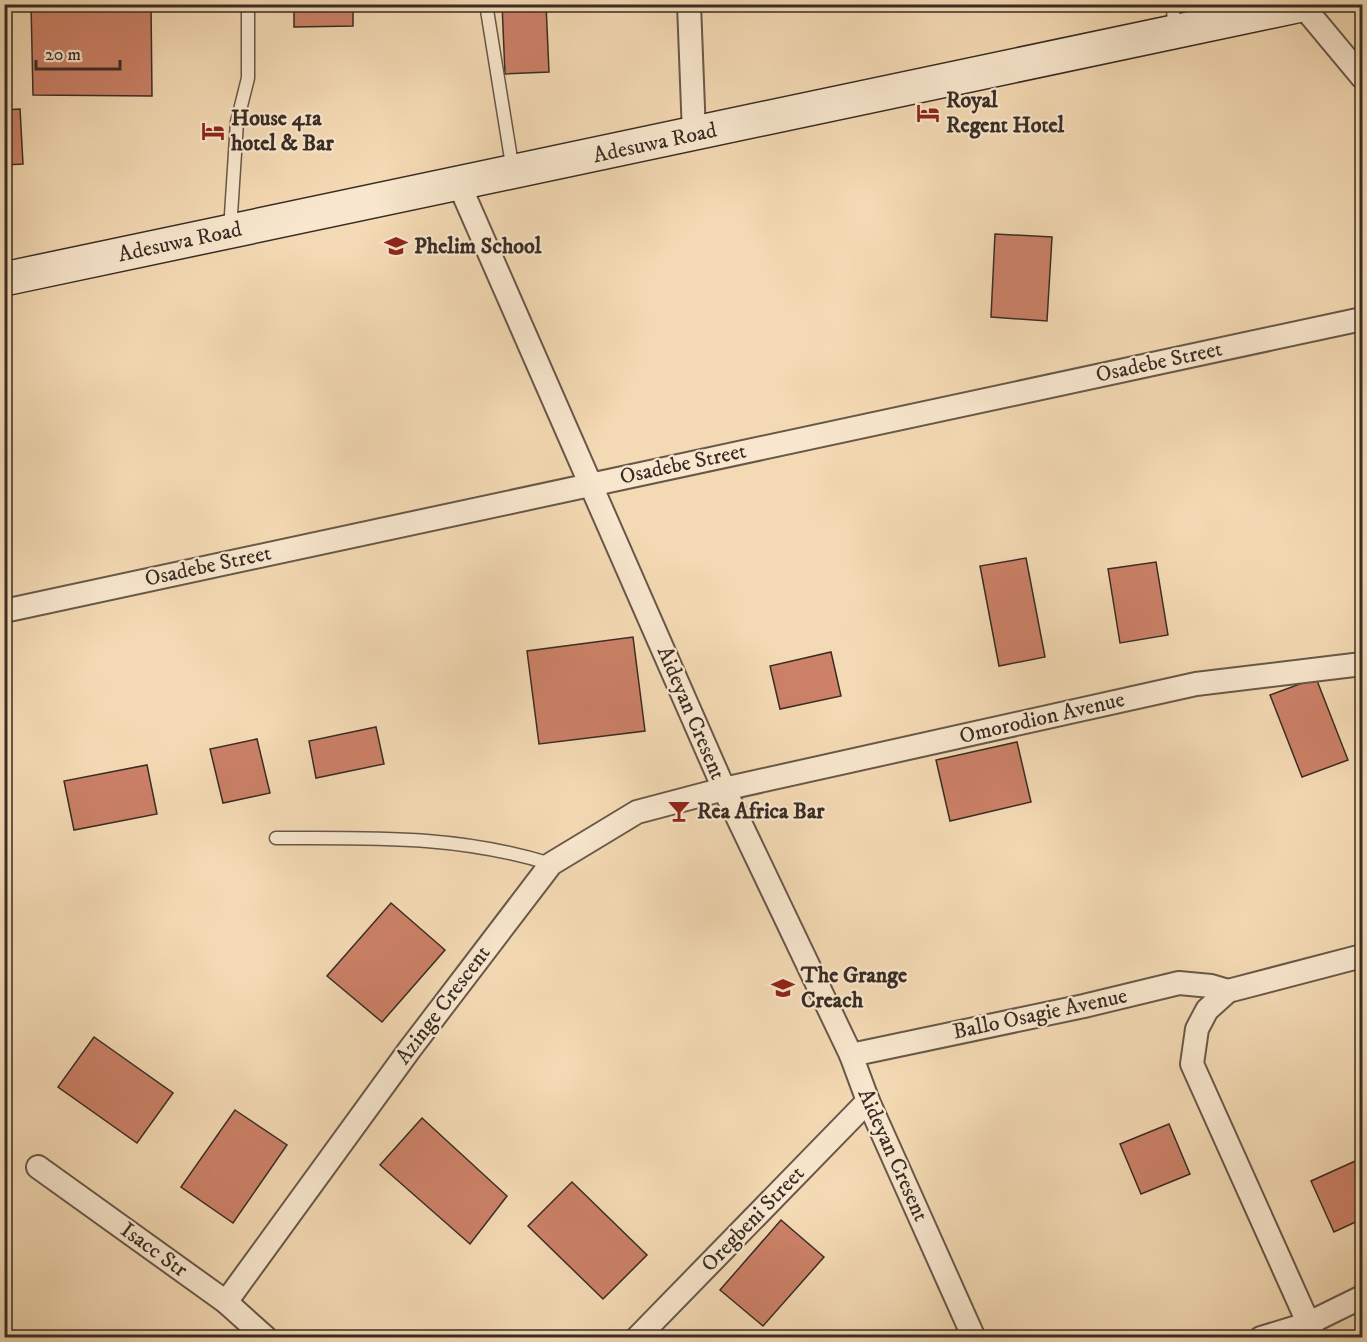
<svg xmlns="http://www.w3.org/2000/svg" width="1367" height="1342" viewBox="0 0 1367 1342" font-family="'IM FELL DW Pica',serif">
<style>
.building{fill:#cc8168;stroke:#392c25;stroke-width:1.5}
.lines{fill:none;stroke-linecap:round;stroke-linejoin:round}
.lane-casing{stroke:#685849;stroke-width:15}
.street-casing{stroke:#685849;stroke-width:26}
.secondary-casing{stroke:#392c25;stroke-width:36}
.lane{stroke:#f8e7ce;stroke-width:12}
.street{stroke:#f8e7ce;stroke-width:22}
.secondary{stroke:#f8e7ce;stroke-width:33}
.labels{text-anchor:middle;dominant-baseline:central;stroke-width:4.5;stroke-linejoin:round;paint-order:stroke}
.poi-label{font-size:22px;font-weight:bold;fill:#392c25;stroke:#f8e7ce;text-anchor:start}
.street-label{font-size:22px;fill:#392c25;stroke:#f8e7ce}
</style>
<rect width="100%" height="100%" fill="#f4dab4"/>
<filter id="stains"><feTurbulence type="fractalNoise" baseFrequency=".00333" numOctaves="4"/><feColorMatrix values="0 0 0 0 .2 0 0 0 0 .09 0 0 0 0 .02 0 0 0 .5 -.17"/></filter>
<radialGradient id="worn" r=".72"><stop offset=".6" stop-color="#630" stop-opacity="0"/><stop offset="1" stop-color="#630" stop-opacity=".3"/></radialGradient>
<g class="building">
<polygon points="31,4 151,4 152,96 33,95"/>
<polygon points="294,4 353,4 353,26 294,27"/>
<polygon points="502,4 546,4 549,72 505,74"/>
<polygon points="20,109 23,164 4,165 4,110"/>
<polygon points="995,234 1052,237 1047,321 991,317"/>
<polygon points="1026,558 1045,657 999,666 980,566"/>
<polygon points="1156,562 1168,635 1120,643 1108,569"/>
<polygon points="633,637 645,731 539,744 527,651"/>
<polygon points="831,652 841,696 780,709 770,666"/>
<polygon points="1316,678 1348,760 1302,777 1270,695"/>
<polygon points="376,727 384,764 316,778 309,741"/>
<polygon points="257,739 270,793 223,803 210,749"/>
<polygon points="1017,742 1031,802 950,821 936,760"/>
<polygon points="147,765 157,814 74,830 64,781"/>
<polygon points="391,903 445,950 382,1022 327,976"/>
<polygon points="94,1037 173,1093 137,1143 58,1087"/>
<polygon points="235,1110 287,1145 233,1223 181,1187"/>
<polygon points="422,1118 507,1196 470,1244 380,1165"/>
<polygon points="1169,1124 1190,1174 1141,1194 1120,1144"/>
<polygon points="1362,1158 1362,1219 1334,1232 1311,1181"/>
<polygon points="572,1182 647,1255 603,1299 528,1226"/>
<polygon points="781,1220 824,1257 763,1326 720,1290"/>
</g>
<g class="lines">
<g class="lane-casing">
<g id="lane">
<polyline points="486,4 513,171"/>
<polyline points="1173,4 1174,31"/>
<polyline points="230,230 237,122 248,78 248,4"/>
<path d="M 276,838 C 373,838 458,835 551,864"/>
</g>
</g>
<g class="street-casing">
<g id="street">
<polyline points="689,4 694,134"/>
<polyline points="1302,5 1362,77"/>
<polyline points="459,184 724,789 851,1055 868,1101 974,1338"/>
<polyline points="4,611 1362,319"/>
<polyline points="851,1055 1084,1006 1179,983 1211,986 1228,991"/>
<polyline points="38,1167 226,1302 266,1338"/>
<polyline points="226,1302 410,1049 551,864 637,812 724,789 1196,684 1362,664"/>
<polyline points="637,1338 868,1101"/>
<polyline points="1261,1338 1307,1324 1362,1297"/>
<polyline points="1315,1338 1192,1064 1197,1029 1207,1010 1228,991 1362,956"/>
</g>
</g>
<g class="secondary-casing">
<polyline id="secondary" points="4,279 1306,4"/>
</g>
<use href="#lane" class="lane"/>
<use href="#street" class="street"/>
<use href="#secondary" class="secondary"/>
</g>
<defs>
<g id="hotel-bare" transform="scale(1.8)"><path d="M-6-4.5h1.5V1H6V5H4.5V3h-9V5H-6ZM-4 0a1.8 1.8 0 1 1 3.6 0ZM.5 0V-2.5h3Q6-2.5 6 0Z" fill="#8f2418" stroke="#f8e7ce" stroke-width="2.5" paint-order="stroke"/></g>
<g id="school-bare" transform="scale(1.8)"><path d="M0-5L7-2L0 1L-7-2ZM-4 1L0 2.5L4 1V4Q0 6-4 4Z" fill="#8f2418" stroke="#f8e7ce" stroke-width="2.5" paint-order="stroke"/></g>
<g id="bar-bare" transform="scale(1.8)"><path d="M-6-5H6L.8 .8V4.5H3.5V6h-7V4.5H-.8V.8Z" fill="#8f2418" stroke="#f8e7ce" stroke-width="2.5" paint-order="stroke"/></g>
</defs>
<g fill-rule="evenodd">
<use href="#hotel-bare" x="928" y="113"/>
<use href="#hotel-bare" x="213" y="131"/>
<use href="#school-bare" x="396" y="246"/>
<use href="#bar-bare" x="679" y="811"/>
<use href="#school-bare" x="783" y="988"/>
</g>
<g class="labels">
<g class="poi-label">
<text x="946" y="100">Royal<tspan x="946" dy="25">Regent Hotel</tspan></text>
<text x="231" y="118">House 41a<tspan x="231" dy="25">hotel &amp; Bar</tspan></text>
<text x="414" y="246">Phelim School</text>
<text x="697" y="811">Rea Africa Bar</text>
<text x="801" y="975">The Grange<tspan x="801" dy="25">Creach</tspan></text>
</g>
<g class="street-label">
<text transform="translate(655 143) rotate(-12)">Adesuwa Road</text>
<text transform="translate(180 242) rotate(-12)">Adesuwa Road</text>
<text transform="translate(1159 362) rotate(-12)">Osadebe Street</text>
<text transform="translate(683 464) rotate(-12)">Osadebe Street</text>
<text transform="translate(208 566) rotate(-12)">Osadebe Street</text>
<text transform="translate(691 713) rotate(67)">Aideyan Cresent</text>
<text transform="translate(1042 718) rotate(-13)">Omorodion Avenue</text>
<text transform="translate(443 1005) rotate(-53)">Azinge Crescent</text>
<text transform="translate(1040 1014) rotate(-12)">Ballo Osagie Avenue</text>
<text transform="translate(893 1155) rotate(66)">Aideyan Cresent</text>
<text transform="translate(753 1219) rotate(-46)">Oregbeni Street</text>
<text transform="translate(154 1250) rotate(36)">Isacc Str</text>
</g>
</g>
<rect width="1367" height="1342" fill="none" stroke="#f4dab4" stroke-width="24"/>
<rect x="6" y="6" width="1355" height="1330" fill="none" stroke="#392c25" stroke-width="3"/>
<rect x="12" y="12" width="1343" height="1318" fill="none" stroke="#392c25" stroke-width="1.5"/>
<path d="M36 60v9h84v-9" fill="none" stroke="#392c25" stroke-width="3"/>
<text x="45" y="60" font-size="18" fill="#392c25" stroke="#f8e7ce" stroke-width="4.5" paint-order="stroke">20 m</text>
<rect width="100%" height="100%" filter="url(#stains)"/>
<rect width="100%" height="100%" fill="url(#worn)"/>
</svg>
